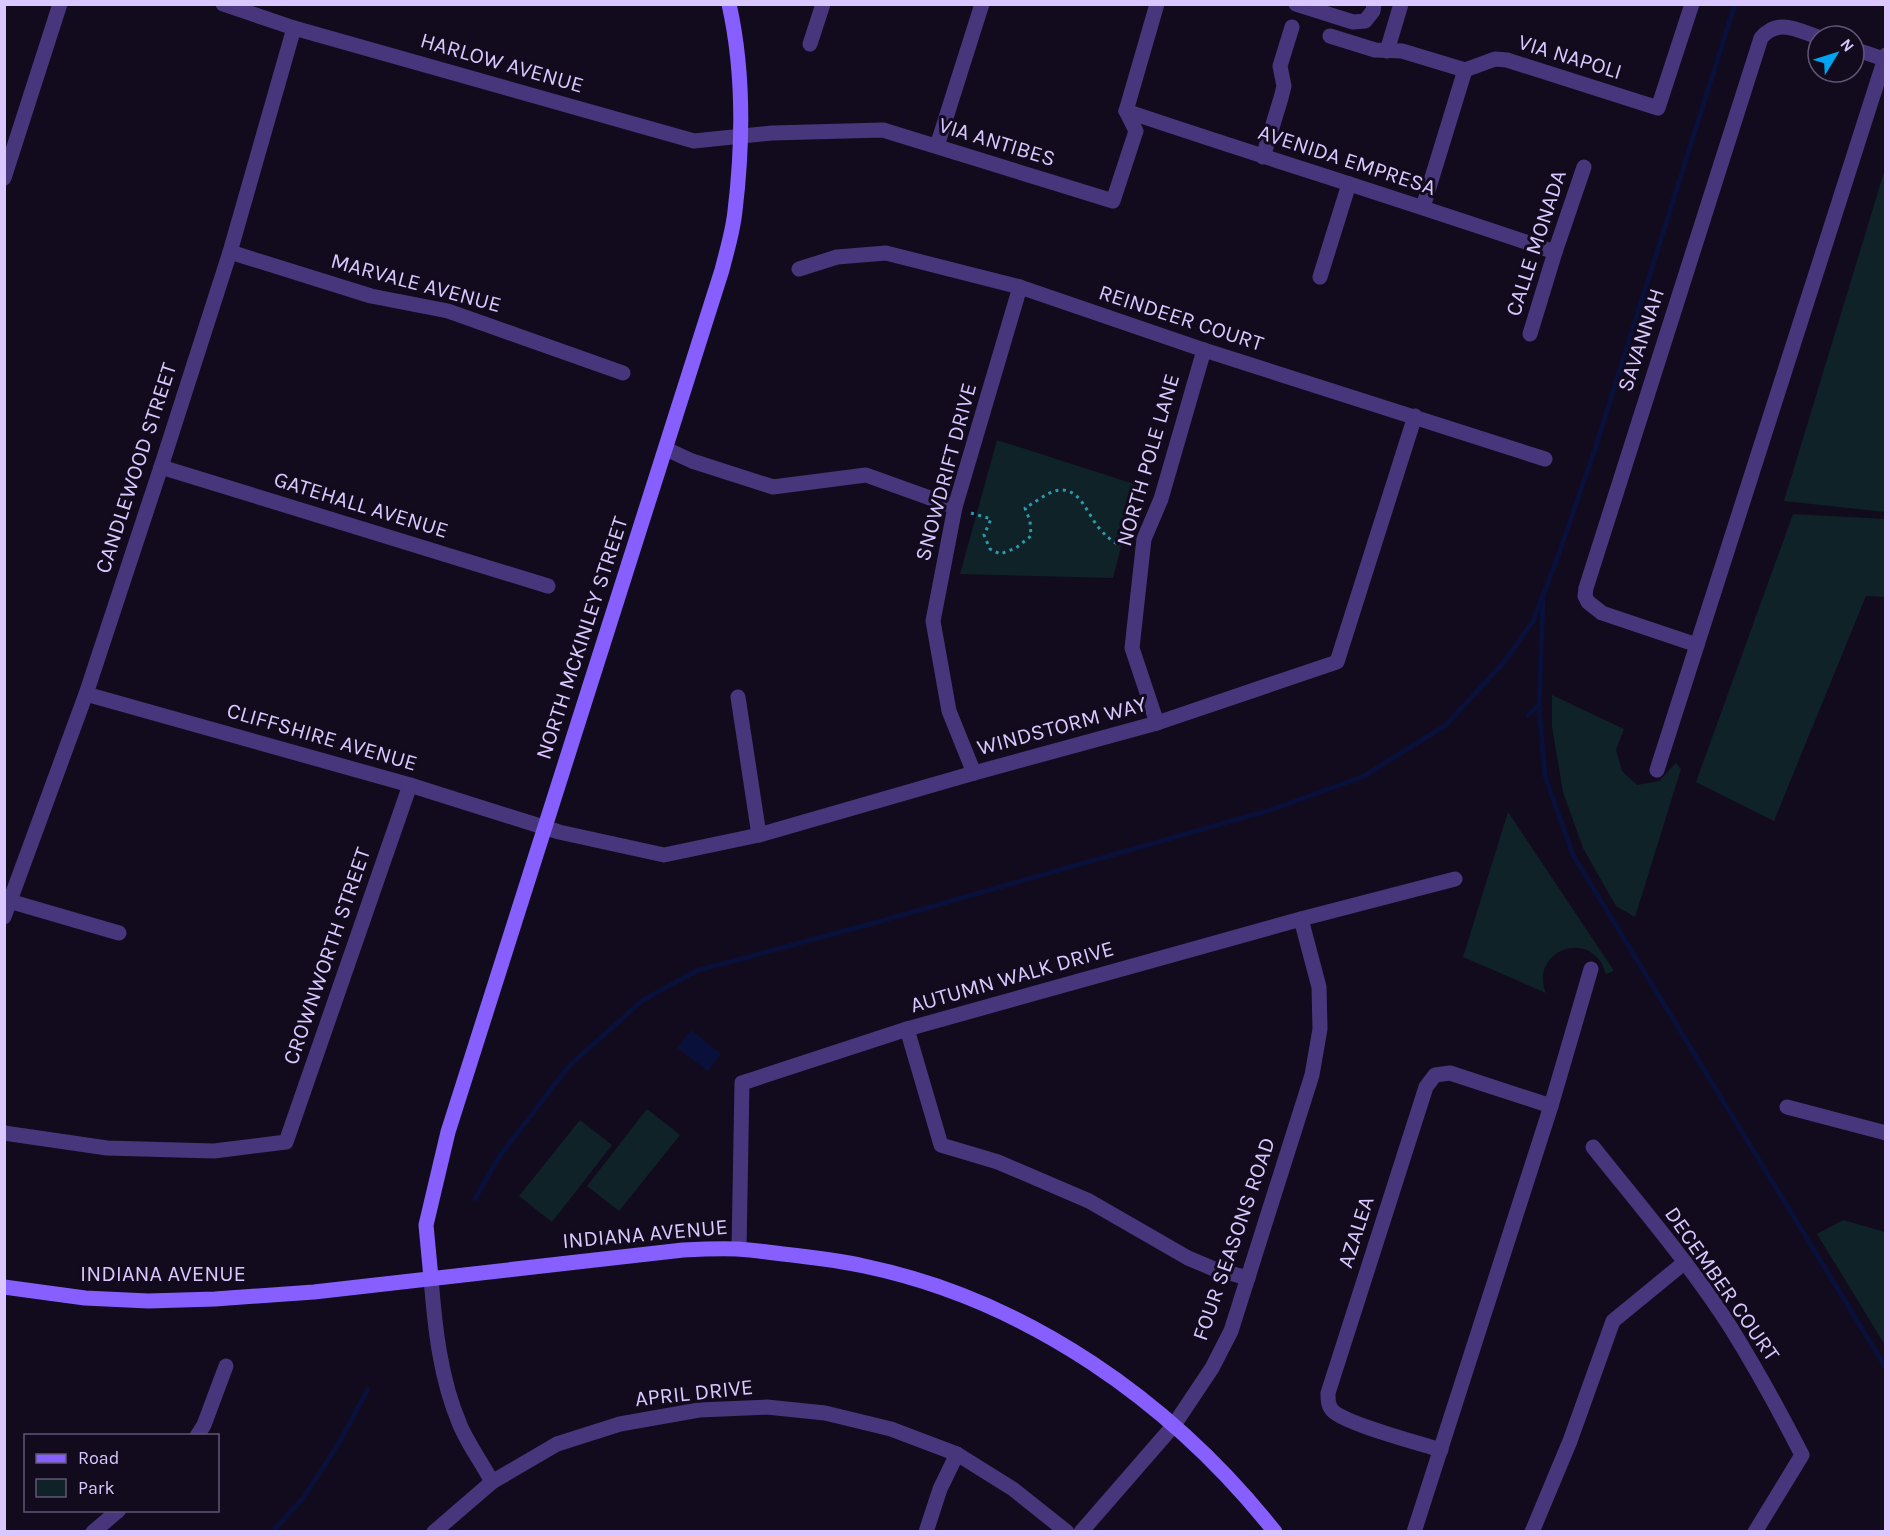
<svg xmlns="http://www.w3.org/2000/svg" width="1890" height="1536" viewBox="0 0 1890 1536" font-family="Karla,sans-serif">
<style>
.green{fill:#0f2227}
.water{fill:#091039}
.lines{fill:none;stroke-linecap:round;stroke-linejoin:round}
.stream{stroke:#091039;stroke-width:5}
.path{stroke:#2d99ad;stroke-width:3;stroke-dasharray:3 4.5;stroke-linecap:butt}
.street{stroke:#48367c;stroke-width:15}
.secondary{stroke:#865ffe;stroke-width:15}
.labels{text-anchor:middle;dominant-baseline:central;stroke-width:6;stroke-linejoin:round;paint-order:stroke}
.street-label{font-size:22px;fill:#dac7ff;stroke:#120b1d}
</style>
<rect width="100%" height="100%" fill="#120b1d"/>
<g class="green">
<polygon points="1885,169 1885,512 1784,501"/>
<polygon points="997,440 1137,485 1113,578 960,574"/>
<polygon points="1793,514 1885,519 1885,597 1866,596 1774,821 1696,782"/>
<polygon points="1552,695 1624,729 1616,750 1622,771 1637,785 1659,781 1676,763 1681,769 1635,917 1616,906 1583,848 1563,792 1552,727"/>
<path d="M 1508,812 L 1614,971 L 1606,974 C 1604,970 1603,964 1600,961 C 1578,931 1530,957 1546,993 L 1463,957 Z"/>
<polygon points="647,1109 680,1135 619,1211 587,1186"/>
<polygon points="580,1120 612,1145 552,1222 519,1196"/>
<polygon points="1843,1220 1885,1232 1885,1345 1817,1234"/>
</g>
<polygon class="water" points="691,1030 721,1054 708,1071 677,1048"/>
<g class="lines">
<g class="stream">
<polyline points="1543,599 1539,709 1545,776 1573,855 1886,1368"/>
<polyline points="1528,715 1539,705"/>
<polyline points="475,1199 499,1157 569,1066 643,1000 696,971 874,923 1273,809 1362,777 1446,725 1504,662 1533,621 1557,559 1595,449 1735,4"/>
<polyline points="272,1532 304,1497 340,1441 368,1389"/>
</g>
<path class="path" d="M 971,513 L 991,519 L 984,535 L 990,549 L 1000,554 L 1016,548 L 1031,536 L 1030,521 L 1025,508 C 1034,503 1045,494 1055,491 C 1079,484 1087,514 1099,528 C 1105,535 1110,540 1118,544"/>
<g class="street">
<polyline points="223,4 294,28 694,141 772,133 883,130 1113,201 1136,131 1126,111"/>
<polyline points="1296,4 1353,22 1365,21 1373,11 1374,4"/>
<polyline points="1330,36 1375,50 1402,51 1465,70 1495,59 1507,60 1658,108 1692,4"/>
<polyline points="810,44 823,4"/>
<polyline points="1854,49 1884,59"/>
<polyline points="1387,51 1401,4"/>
<path d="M 1126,111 C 1269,159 1412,203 1555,252"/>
<polyline points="1126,111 1157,4"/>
<polyline points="937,146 982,4"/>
<polyline points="1263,157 1281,98 1284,86 1280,66 1292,27"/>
<polyline points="4,178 60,4"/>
<polyline points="1423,207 1465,70"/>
<polyline points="230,252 371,296 448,311 623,373"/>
<polyline points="799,269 837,257 886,253 1020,287 1204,350 1545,459"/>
<polyline points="1320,277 1349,184"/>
<polyline points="1530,334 1555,252 1584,167"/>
<polyline points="666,449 692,461 773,487 866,475 955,507"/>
<polyline points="161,467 548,586"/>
<path d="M 1697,645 L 1602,613 L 1588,602 L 1585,596 L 1586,588 L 1761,38 C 1778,18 1797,30 1818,37"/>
<polyline points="86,694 410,785 559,832 664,855 759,835 974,773 1157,723 1337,662 1415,416"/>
<polyline points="738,697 759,835"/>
<polyline points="1157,723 1132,648 1144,539 1161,499 1204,350"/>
<polyline points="1657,770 1886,55"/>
<polyline points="974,773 949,711 933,621 955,507 1020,287"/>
<polyline points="9,901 119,933"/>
<polyline points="4,917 86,694 161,467 230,252 294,28"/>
<polyline points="907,1029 941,1145 998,1162 1089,1201 1188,1258 1214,1269 1248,1278"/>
<polyline points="1787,1107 1886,1133"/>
<polyline points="4,1133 107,1148 214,1151 286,1142 410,785"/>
<path d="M 1593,1147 C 1640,1206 1690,1264 1731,1328 C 1757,1370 1780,1412 1802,1455 L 1755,1532"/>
<polyline points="739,1249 742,1083 907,1029 1301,919 1455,879"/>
<path d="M 431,1278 C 435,1328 440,1378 460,1425 C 468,1444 482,1463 492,1482"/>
<polyline points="197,1436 204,1425 226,1366"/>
<path d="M 1441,1450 C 1419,1443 1346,1424 1333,1411 C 1328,1406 1328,1400 1328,1393 L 1426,1087 L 1435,1075 L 1450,1073 L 1551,1106"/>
<polyline points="93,1532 119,1510"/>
<polyline points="434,1532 492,1482 557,1444 620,1424 699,1410 767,1407 825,1413 891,1429 957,1454 1013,1489 1067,1532"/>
<polyline points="926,1532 940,1489 957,1454"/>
<polyline points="1081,1532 1174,1425 1212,1368 1231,1331 1312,1075 1320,1029 1319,987 1301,919"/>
<polyline points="1414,1532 1551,1106 1591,969"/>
<polyline points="1532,1532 1570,1441 1613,1321 1685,1262"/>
</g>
<g class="secondary">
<path d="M 431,1278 L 426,1225 L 448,1132 L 722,270 C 727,250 733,231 735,211 C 743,144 744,71 729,4"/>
<path d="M 4,1287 L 85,1298 L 148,1301 L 215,1299 L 314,1292 L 683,1250 C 701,1249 720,1248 738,1249 C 753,1250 768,1252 783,1254 C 810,1257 837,1260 864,1266 C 1027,1300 1172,1402 1275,1532"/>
</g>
</g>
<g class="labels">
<g class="street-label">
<text transform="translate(1570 57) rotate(17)">VIA NAPOLI</text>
<text transform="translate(502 63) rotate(16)">HARLOW AVENUE</text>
<text transform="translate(997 142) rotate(17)">VIA ANTIBES</text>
<text transform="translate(1347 160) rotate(18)">AVENIDA EMPRESA</text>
<text transform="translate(1536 243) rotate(-72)">CALLE MONADA</text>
<text transform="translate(416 283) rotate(15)">MARVALE AVENUE</text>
<text transform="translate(1181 318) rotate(18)">REINDEER COURT</text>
<text transform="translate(1641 340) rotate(-72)">SAVANNAH</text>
<text transform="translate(1148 460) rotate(-74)">NORTH POLE LANE</text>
<text transform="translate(136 468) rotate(-72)">CANDLEWOOD STREET</text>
<text transform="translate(946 472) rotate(-75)">SNOWDRIFT DRIVE</text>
<text transform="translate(361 505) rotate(17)">GATEHALL AVENUE</text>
<text transform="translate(582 638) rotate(-72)">NORTH MCKINLEY STREET</text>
<text transform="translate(1062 726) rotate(-15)">WINDSTORM WAY</text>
<text transform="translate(322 737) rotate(16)">CLIFFSHIRE AVENUE</text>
<text transform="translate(327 956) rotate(-71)">CROWNWORTH STREET</text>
<text transform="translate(1012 977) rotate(-16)">AUTUMN WALK DRIVE</text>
<text transform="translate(1356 1232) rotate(-72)">AZALEA</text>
<text transform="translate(645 1234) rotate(-5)">INDIANA AVENUE</text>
<text transform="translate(1234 1239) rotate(-71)">FOUR SEASONS ROAD</text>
<text x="163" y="1274">INDIANA AVENUE</text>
<text transform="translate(1722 1284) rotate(55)">DECEMBER COURT</text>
<text transform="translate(694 1393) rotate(-6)">APRIL DRIVE</text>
</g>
</g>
<rect width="1890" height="1536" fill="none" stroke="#dac7ff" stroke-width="12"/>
<rect x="24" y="1434" width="195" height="78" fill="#120b1d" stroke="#625677" stroke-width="1.5"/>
<rect x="36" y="1454" width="30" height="9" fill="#865ffe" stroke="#625677" stroke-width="1.5"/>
<text x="78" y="1464" font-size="18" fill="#dac7ff">Road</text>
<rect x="36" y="1479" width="30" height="18" fill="#0f2227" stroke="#625677" stroke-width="1.5"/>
<text x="78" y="1494" font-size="18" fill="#dac7ff">Park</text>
<g transform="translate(1836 54) rotate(52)"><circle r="28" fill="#120b1d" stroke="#625677" stroke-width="1.5"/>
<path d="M0-4.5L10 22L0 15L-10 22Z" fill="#01a4f1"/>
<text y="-9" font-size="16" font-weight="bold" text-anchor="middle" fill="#dac7ff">N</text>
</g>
</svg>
